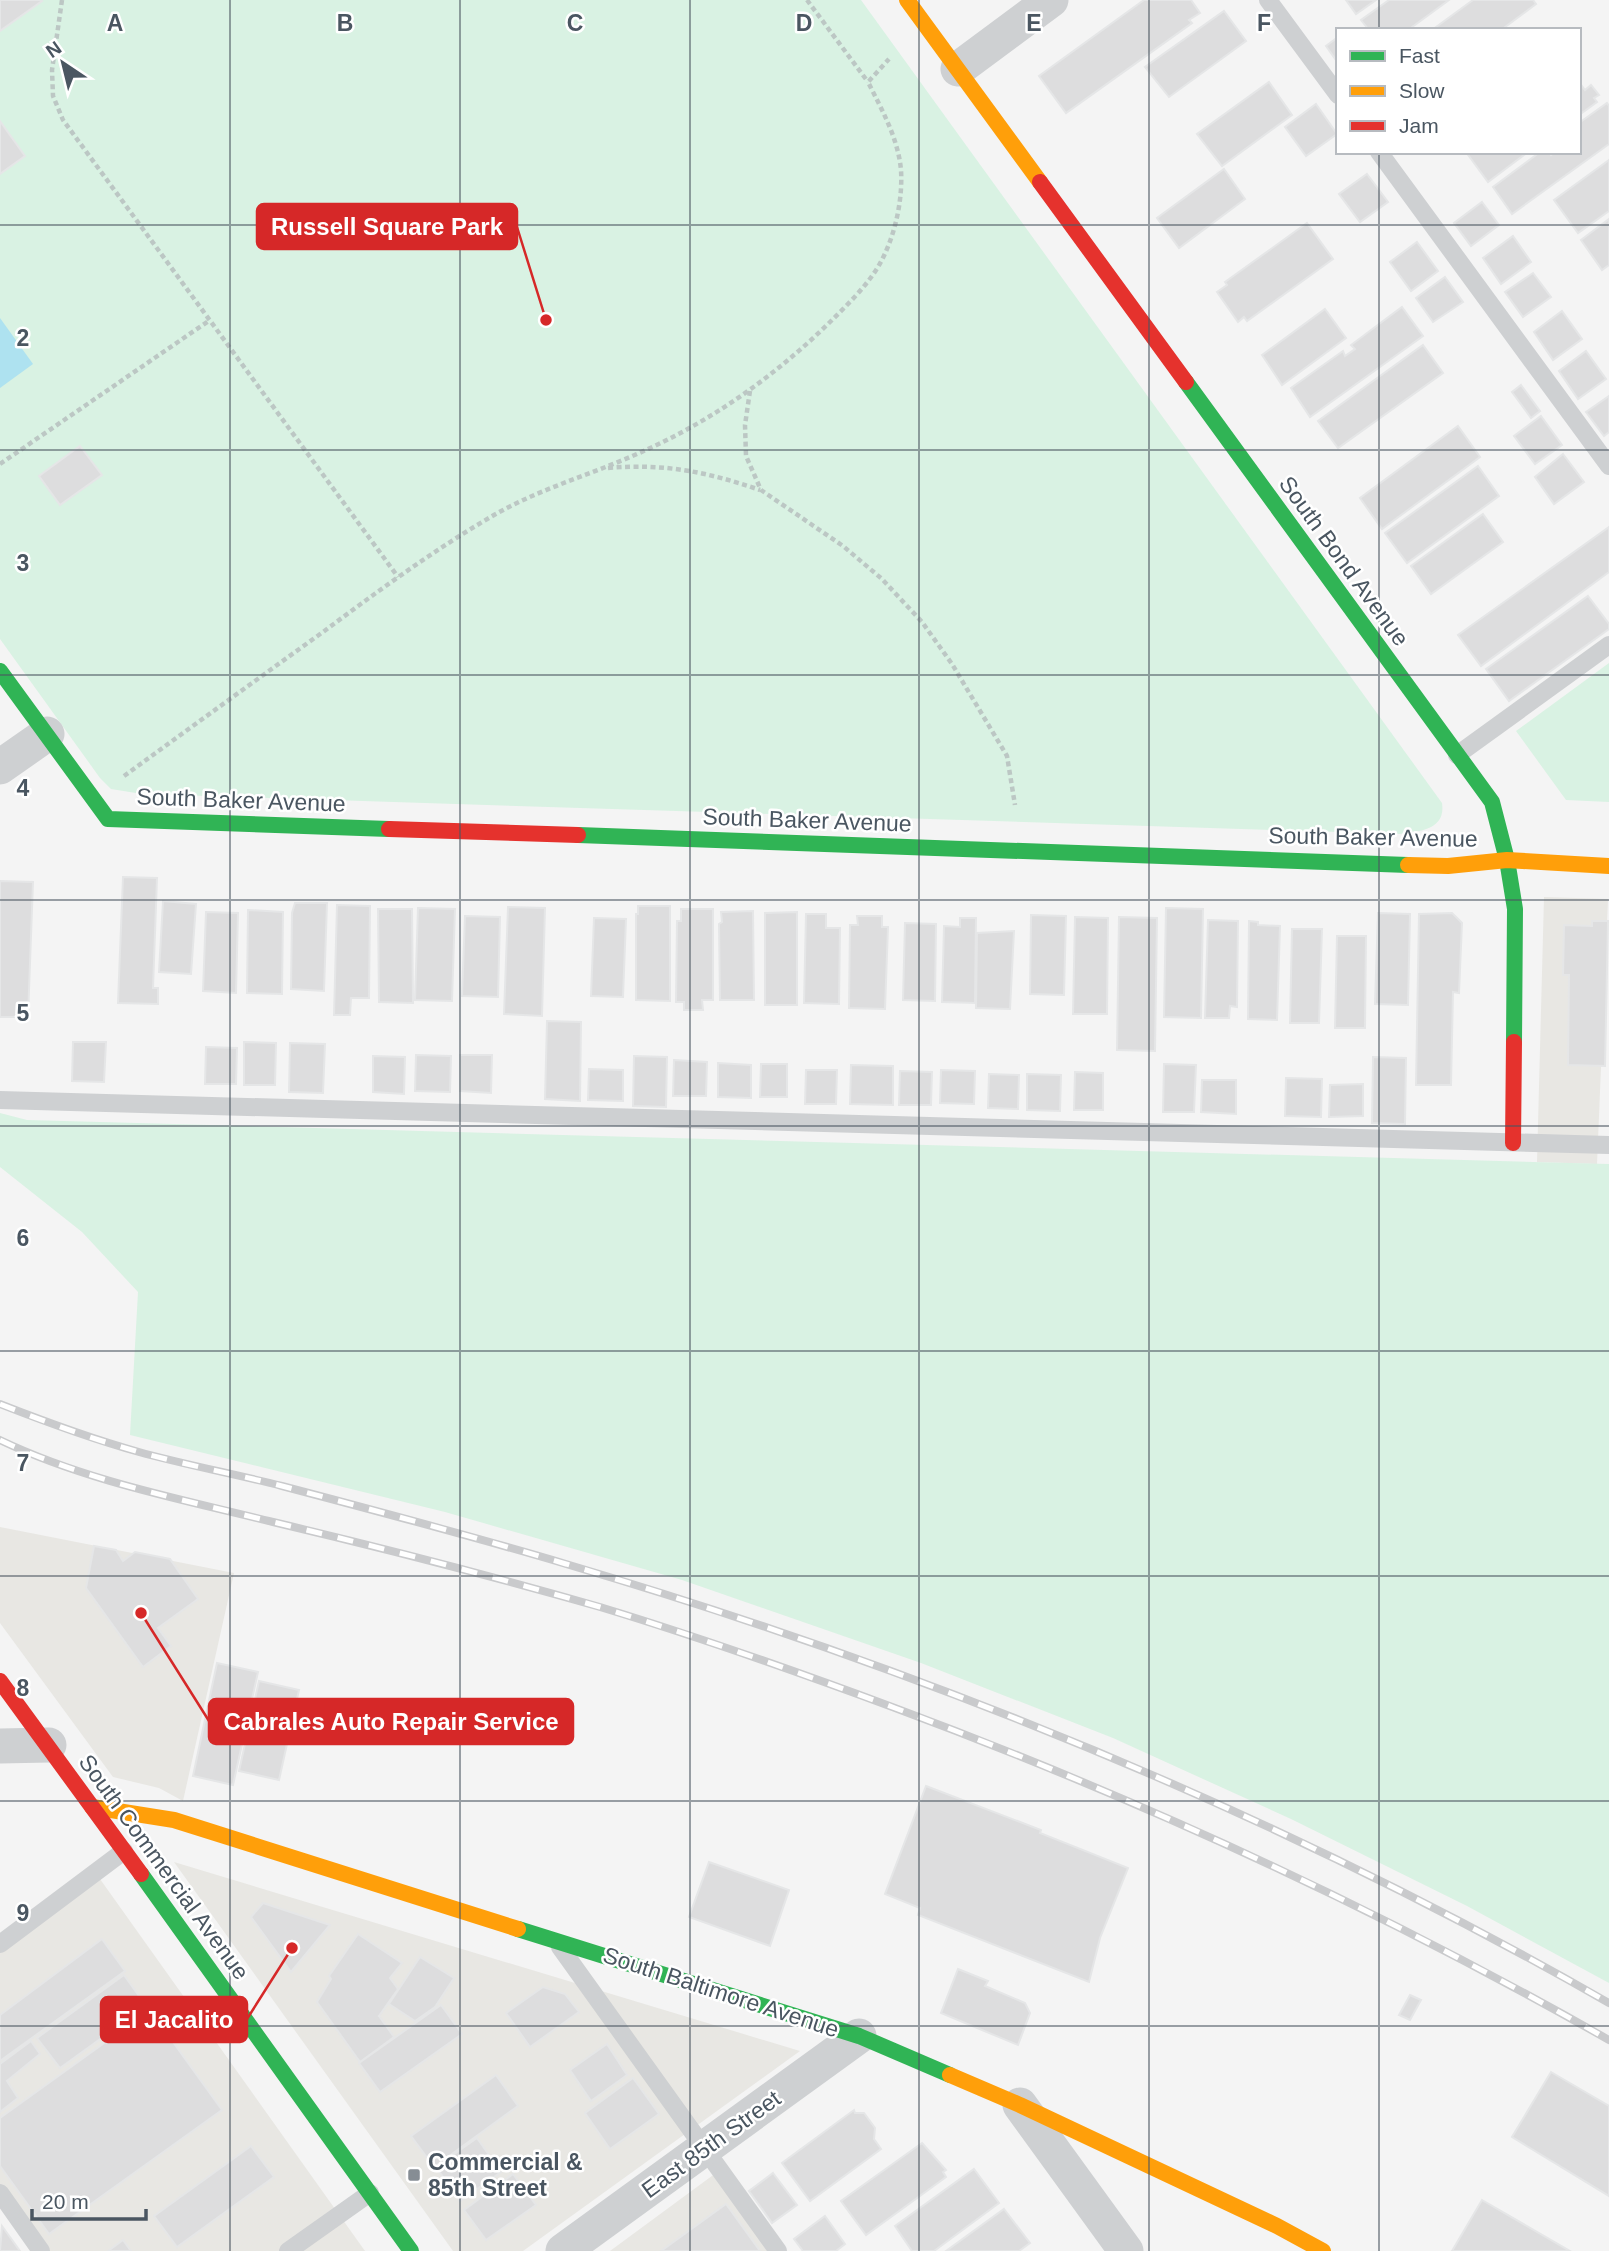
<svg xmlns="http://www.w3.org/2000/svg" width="1609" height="2251" viewBox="0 0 1609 2251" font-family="Helvetica,sans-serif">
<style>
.commercial{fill:#e8e7e3}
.green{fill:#d9f2e3}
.water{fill:#aee2f0}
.building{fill:#ddddde;stroke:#e5e6e7;stroke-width:2}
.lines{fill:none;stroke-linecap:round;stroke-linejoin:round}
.path{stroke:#bcc7c4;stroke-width:4.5;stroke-dasharray:5 3.5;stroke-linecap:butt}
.lane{stroke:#ced0d2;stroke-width:18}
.street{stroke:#ced0d2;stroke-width:35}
.fast{stroke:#30b455;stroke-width:16}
.slow{stroke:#ff9f0a;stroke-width:16}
.jam{stroke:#e5322d;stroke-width:16}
.rail-casing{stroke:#c9cacc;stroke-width:8}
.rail{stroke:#fff;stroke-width:5;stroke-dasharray:16;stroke-linecap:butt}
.grid{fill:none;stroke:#4a5661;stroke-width:2;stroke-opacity:0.55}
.poi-dot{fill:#868d94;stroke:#fff;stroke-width:2.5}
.labels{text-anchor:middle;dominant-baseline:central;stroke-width:5;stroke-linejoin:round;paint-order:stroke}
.street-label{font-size:23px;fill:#4a5661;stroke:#fff}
.poi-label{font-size:23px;font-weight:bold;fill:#4a5661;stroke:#fff;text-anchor:start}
.grid-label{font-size:23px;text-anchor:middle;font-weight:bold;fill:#4a5661;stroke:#fff;stroke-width:5;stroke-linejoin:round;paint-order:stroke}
.leader{fill:none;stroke:#d62828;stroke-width:2.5}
.callout-dot{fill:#d62828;stroke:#fff;stroke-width:2.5}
.callout{fill:#d62828;stroke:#d62828;stroke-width:2.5}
.callout-label{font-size:24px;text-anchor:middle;font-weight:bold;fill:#fff}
</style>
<rect width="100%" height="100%" fill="#f4f4f4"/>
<g class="commercial">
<polygon points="1544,897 1608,899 1597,1164 1537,1162"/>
<polygon points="0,1527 234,1573 183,1801 159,1788 113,1777 0,1623"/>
<polygon points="174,1862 800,2051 523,2251 453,2251"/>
<polygon points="95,1872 365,2251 42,2251 0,2193 0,1944"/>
<polygon points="720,2170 778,2251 610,2251"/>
</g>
<g class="green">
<path d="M 0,0 L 861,0 L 1442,803 C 1446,830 1420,831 1400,834 L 142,794 L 111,789 L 100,778 L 0,639 Z"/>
<polygon points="1609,663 1609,802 1566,800 1516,731"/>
<polygon points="0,1113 27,1120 1609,1164 1609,1983 1467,1906 1291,1819 1113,1738 921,1663 682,1580 445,1512 130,1435 138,1292 82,1232 0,1167"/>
</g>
<polygon class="water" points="0,318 33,364 0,388"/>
<g class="building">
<polygon points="0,0 41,0 42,1 0,31"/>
<polygon points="1144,0 1191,0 1200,13 1189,20 1192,23 1066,113 1039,76"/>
<polygon points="1346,0 1376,0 1356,14"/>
<polygon points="1389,0 1449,0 1408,30 1369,30 1361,20"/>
<polygon points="1473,0 1533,0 1536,4 1501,30 1432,30"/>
<polygon points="1224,11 1246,41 1169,97 1145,67"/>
<polygon points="1338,37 1338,63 1326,46"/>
<polygon points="1269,82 1292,115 1222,166 1197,134"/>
<polygon points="1579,82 1585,90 1591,85 1599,95 1594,98 1597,102 1579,115"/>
<polygon points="1607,103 1609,106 1609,144 1512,214 1493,187 1540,152 1549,152 1551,155 1555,152 1579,152 1579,123"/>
<polygon points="1316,104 1337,134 1306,156 1285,127"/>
<polygon points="0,121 25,156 0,174"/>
<polygon points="1466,152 1528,152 1488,182"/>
<polygon points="1609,160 1609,211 1578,233 1554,200"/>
<polygon points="1224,169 1245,199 1179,248 1157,218"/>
<polygon points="1367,174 1388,202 1360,222 1339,194"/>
<polygon points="1482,202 1499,225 1471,246 1454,223"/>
<polygon points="1609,219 1609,265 1602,270 1581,240"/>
<polygon points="1307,223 1333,259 1247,321 1244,317 1238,322 1217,292 1227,285 1225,282"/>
<polygon points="1513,236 1531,262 1501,284 1483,258"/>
<polygon points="1417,242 1438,271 1411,291 1390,262"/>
<polygon points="1533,273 1551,297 1523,317 1505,292"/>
<polygon points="1445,277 1463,302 1433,322 1416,298"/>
<polygon points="1402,307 1423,336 1310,417 1291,388 1343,351 1345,356 1355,349 1351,345"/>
<polygon points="1325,309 1346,338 1282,385 1262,355"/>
<polygon points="1562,311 1582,339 1553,360 1534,332"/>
<polygon points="1423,345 1443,373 1338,448 1318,421"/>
<polygon points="1586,351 1606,379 1578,399 1559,371"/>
<polygon points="1521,385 1540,411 1531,418 1512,392"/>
<polygon points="1609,396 1609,432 1604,436 1586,412"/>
<polygon points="1541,416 1562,445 1535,464 1514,436"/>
<polygon points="1458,426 1480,457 1382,529 1360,498"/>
<polygon points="80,446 102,475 60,505 39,476"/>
<polygon points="1563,454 1584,482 1554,504 1535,477"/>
<polygon points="1478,466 1499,496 1407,563 1385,533"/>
<polygon points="1483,514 1503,542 1431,594 1411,566"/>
<polygon points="1609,527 1609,572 1481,666 1458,635"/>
<polygon points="1588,596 1609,624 1609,629 1509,701 1486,669"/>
<polygon points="123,877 157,878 153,988 158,988 158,1004 118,1003"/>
<polygon points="0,881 33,882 28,1017 0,1017"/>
<polygon points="163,901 196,904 191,974 159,972"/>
<polygon points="295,903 327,903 324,991 291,989 292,913"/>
<polygon points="337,905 370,906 369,998 351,998 350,1015 334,1015"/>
<polygon points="638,906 670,906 670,1001 636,1000 636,914 638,914"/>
<polygon points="508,907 545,908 542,1016 504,1014"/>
<polygon points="418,908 455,909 452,1001 415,1000"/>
<polygon points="1166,908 1203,909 1201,1018 1164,1017"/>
<polygon points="378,909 412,909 413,1003 379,1002"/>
<polygon points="681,909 713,909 713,1000 702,1000 703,1010 684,1010 684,1002 676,1002 677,921 681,921"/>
<polygon points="248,910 283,912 282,994 247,993"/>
<polygon points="753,911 754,1000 720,1000 719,924 722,922 721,912"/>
<polygon points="206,912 238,913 236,993 203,991"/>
<polygon points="797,912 797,1005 765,1005 765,913"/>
<polygon points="1378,913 1410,914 1408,1005 1375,1004"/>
<polygon points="1452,913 1462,923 1459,993 1453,992 1451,1085 1416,1085 1419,914"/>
<polygon points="806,914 826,914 826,928 840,928 839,1004 804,1003"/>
<polygon points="1031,915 1066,916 1064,995 1030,994"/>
<polygon points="465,916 500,917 498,997 462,996"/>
<polygon points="857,916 882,916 882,927 888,927 885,1009 849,1008 850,925 858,925"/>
<polygon points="1075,917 1108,918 1107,1014 1073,1014"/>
<polygon points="1119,917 1157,918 1155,1051 1117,1050"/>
<polygon points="594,918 626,919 623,997 591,996"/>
<polygon points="960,918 976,918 975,1003 942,1002 944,926 960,927"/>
<polygon points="1208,920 1238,921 1237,1007 1230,1006 1229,1018 1205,1018"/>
<polygon points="1249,921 1258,922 1258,925 1280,926 1277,1020 1248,1019"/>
<polygon points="1592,921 1608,921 1605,1066 1568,1065 1569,975 1563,975 1564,925 1592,926"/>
<polygon points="905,923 936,924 935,1001 903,1000"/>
<polygon points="1292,929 1322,929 1319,1023 1290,1023"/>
<polygon points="1014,931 1010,1009 976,1008 977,933"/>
<polygon points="1337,936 1366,936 1365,1028 1335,1028"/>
<polygon points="547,1021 581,1022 580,1101 545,1099"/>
<polygon points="73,1042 106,1042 104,1082 72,1081"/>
<polygon points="244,1042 276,1043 275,1085 244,1085"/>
<polygon points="290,1043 325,1044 323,1093 289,1092"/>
<polygon points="206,1047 237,1048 236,1084 205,1084"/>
<polygon points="416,1055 451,1056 450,1092 415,1091"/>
<polygon points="460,1055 492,1055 491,1093 460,1091"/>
<polygon points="373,1056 405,1057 404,1094 373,1092"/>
<polygon points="634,1056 667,1057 666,1107 633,1106"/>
<polygon points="1373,1057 1406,1058 1405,1124 1372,1123"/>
<polygon points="674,1060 707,1062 706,1096 673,1096"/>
<polygon points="718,1063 751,1065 751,1098 718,1097"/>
<polygon points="761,1064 787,1064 787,1097 760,1097"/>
<polygon points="1164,1064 1196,1065 1194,1112 1163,1112"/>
<polygon points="851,1065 893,1066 893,1105 850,1104"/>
<polygon points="589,1069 623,1070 623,1101 588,1100"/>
<polygon points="806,1070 837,1070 836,1104 805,1104"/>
<polygon points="941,1070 975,1071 974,1104 940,1103"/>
<polygon points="900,1071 932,1072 931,1105 899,1105"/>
<polygon points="1075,1072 1103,1073 1103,1110 1074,1110"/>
<polygon points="989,1074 1019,1075 1018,1109 988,1108"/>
<polygon points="1027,1074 1061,1075 1060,1111 1027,1110"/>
<polygon points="1286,1078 1322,1079 1321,1117 1285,1116"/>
<polygon points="1202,1080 1236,1080 1236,1114 1201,1112"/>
<polygon points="1363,1084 1363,1116 1329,1117 1330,1085"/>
<polygon points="94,1546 116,1550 123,1561 135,1552 170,1559 198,1599 158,1628 171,1646 143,1667 86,1588"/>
<polygon points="217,1663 258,1672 233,1785 193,1776"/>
<polygon points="259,1681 299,1690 279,1780 239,1771"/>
<polygon points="926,1786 1041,1830 1040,1833 1128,1868 1100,1938 1089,1982 918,1915 920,1908 885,1894"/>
<polygon points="709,1862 789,1890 770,1946 689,1917"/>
<polygon points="263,1903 330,1925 291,1972 251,1917"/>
<polygon points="358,1934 402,1963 390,1978 398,1989 379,2016 394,2037 360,2062 317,2002 331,1979 329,1976"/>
<polygon points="102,1939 125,1971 0,2061 0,2015"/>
<polygon points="420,1957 454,1978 435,2007 415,2021 389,2004"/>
<polygon points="958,1969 988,1981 985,1986 1025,2003 1030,2013 1018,2045 941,2013"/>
<polygon points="124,1975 146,2006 60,2068 37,2038"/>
<polygon points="543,1987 565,1994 579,2012 530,2047 506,2013"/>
<polygon points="1410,1995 1421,2000 1410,2020 1399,2015"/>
<polygon points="441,2005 462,2034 380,2092 359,2063"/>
<polygon points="150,2010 222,2110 49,2234 0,2166 0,2118"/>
<polygon points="31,2041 40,2054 7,2081 18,2098 0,2112 0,2064"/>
<polygon points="607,2044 627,2075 591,2101 570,2070"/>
<polygon points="1551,2072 1609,2106 1609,2196 1512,2137"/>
<polygon points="496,2075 518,2106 434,2167 411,2136"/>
<polygon points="633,2078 659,2114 610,2149 585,2113"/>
<polygon points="854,2110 855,2113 864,2113 875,2128 874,2139 881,2149 810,2201 782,2163"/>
<polygon points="477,2138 501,2172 460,2201 436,2167"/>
<polygon points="922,2143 946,2170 943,2172 946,2177 866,2235 841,2201"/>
<polygon points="251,2146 274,2177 177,2247 154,2216"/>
<polygon points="974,2169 999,2203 934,2251 912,2251 895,2226"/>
<polygon points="773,2173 797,2205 772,2223 749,2191"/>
<polygon points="513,2174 536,2205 486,2240 464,2210"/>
<polygon points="1482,2200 1570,2251 1452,2251"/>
<polygon points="726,2204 760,2251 661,2251"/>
<polygon points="1004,2209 1030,2243 1019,2251 946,2251"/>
<polygon points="825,2216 845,2244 836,2251 803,2251 794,2239"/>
<polygon points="2,2226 20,2251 0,2251"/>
<polygon points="123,2240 131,2251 108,2251"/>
</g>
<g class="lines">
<g class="path">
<polyline points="62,0 52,70 53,96 63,120 398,577"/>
<polyline points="807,0 868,82"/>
<polyline points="750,391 745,425 746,456 761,490 843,546 882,579 922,622 952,664 1007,756 1015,805"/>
<polyline points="0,464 210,320"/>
<path d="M 608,468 C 663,463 708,472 760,490"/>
<path d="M 124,776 C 190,728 256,680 323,632 C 378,591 434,550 494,515 C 543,487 597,473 648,449 C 716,418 777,374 830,322 C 847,305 865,288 878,267 C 894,240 903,202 901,170 C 898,138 882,110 868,82 L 889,59"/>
</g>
<g class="lane">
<polyline points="1268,0 1338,95"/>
<polyline points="1379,152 1609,466"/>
<polyline points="1457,755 1609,645"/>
<polyline points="0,1100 1609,1145"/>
<polyline points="0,1944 124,1851"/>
<polyline points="560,1947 778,2251"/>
<polyline points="0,2193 41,2251"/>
<polyline points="288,2251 370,2193"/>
</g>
<g class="street">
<polyline points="958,69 1051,0"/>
<polyline points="0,767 47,734"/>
<polyline points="0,1746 49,1745"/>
<polyline points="1020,2105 1126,2251"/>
<polyline points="563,2251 859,2036"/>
</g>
<g class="fast">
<polyline points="1186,382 1492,802 1507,860 1515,909 1514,1042"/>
<polyline points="0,671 108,819 389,829"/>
<polyline points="578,835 1408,865"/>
<polyline points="141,1874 411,2251"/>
<polyline points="518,1929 859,2036 950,2075"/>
</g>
<g class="slow">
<polyline points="907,0 1040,182"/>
<polyline points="1408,865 1448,866 1507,860 1609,866"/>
<polyline points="92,1807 174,1820 518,1929"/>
<polyline points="950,2075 1020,2105 1277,2226 1323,2251"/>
</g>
<g class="jam">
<polyline points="1040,182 1186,382"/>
<polyline points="389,829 578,835"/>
<polyline points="1513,1143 1514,1042"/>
<polyline points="0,1681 141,1874"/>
</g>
<g class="rail-casing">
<g id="rail">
<path d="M 0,1404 C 46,1422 92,1439 139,1452 C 186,1465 235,1474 282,1486 C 377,1511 472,1536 566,1564 C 929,1671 1281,1815 1609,2003"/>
<path d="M 0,1440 C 86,1481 181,1499 273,1522 C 383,1548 492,1576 600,1607 C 699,1637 798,1672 895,1708 C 1143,1800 1380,1910 1609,2040"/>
</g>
</g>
<use href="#rail" class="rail"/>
</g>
<path class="grid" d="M 230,0 L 230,2251M 460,0 L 460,2251M 690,0 L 690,2251M 919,0 L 919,2251M 1149,0 L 1149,2251M 1379,0 L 1379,30M 1379,152 L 1379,2251M 0,225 L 1609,225M 0,450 L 1609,450M 0,675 L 1609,675M 0,900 L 1609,900M 0,1126 L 1609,1126M 0,1351 L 1609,1351M 0,1576 L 1609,1576M 0,1801 L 1609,1801M 0,2026 L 1609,2026"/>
<rect class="poi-dot" x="407" y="2168" width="14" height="14" rx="3.5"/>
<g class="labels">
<g class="street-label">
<text transform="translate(1344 561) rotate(54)">South Bond Avenue</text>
<text transform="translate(241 800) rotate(2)">South Baker Avenue</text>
<text transform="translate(807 820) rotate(2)">South Baker Avenue</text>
<text transform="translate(1373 837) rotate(1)">South Baker Avenue</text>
<text transform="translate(164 1867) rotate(54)">South Commercial Avenue</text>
<text transform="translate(721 1992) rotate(18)">South Baltimore Avenue</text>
<text transform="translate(711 2144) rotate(-36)">East 85th Street</text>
</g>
<g class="poi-label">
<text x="428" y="2162">Commercial &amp;<tspan x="428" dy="26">85th Street</tspan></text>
</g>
</g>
<g class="grid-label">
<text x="115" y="31">A</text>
<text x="345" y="31">B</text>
<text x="575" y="31">C</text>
<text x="804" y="31">D</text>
<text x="1034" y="31">E</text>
<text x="1264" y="31">F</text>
<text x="23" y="346">2</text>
<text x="23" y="571">3</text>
<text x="23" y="796">4</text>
<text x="23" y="1021">5</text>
<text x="23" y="1246">6</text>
<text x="23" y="1471">7</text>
<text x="23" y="1696">8</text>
<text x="23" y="1921">9</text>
</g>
<path class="leader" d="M546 320L517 227M141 1613L209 1721M292 1948L247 2019"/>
<g class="callout-dot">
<circle cx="546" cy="320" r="7"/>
<circle cx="141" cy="1613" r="7"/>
<circle cx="292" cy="1948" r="7"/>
</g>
<g class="callout">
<rect x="257" y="204" width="260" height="45" rx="7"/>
<rect x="209" y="1699" width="364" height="45" rx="7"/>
<rect x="101" y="1997" width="146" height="45" rx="7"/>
</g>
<g class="callout-label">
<text x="387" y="235">Russell Square Park</text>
<text x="391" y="1730">Cabrales Auto Repair Service</text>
<text x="174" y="2028">El Jacalito</text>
</g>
<rect x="1336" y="28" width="245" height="126" fill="#ffffff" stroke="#b7bbc0" stroke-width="2"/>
<rect x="1350" y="51" width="35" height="10" fill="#30b455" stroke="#b7bbc0" stroke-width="2"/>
<text x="1399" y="63" font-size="21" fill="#4a5661">Fast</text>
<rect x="1350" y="86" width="35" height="10" fill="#ff9f0a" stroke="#b7bbc0" stroke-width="2"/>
<text x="1399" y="98" font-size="21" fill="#4a5661">Slow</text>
<rect x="1350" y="121" width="35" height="10" fill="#e5322d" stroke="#b7bbc0" stroke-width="2"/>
<text x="1399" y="133" font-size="21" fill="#4a5661">Jam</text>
<g transform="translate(63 63) rotate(325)" stroke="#ffffff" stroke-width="5" paint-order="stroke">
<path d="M0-5L12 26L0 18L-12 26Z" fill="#4a5661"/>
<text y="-10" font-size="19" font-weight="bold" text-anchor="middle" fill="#4a5661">N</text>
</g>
<path d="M32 2209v10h114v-10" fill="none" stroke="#4a5661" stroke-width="3.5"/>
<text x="42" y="2209" font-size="21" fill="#4a5661" stroke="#ffffff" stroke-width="5" paint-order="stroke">20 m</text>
</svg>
